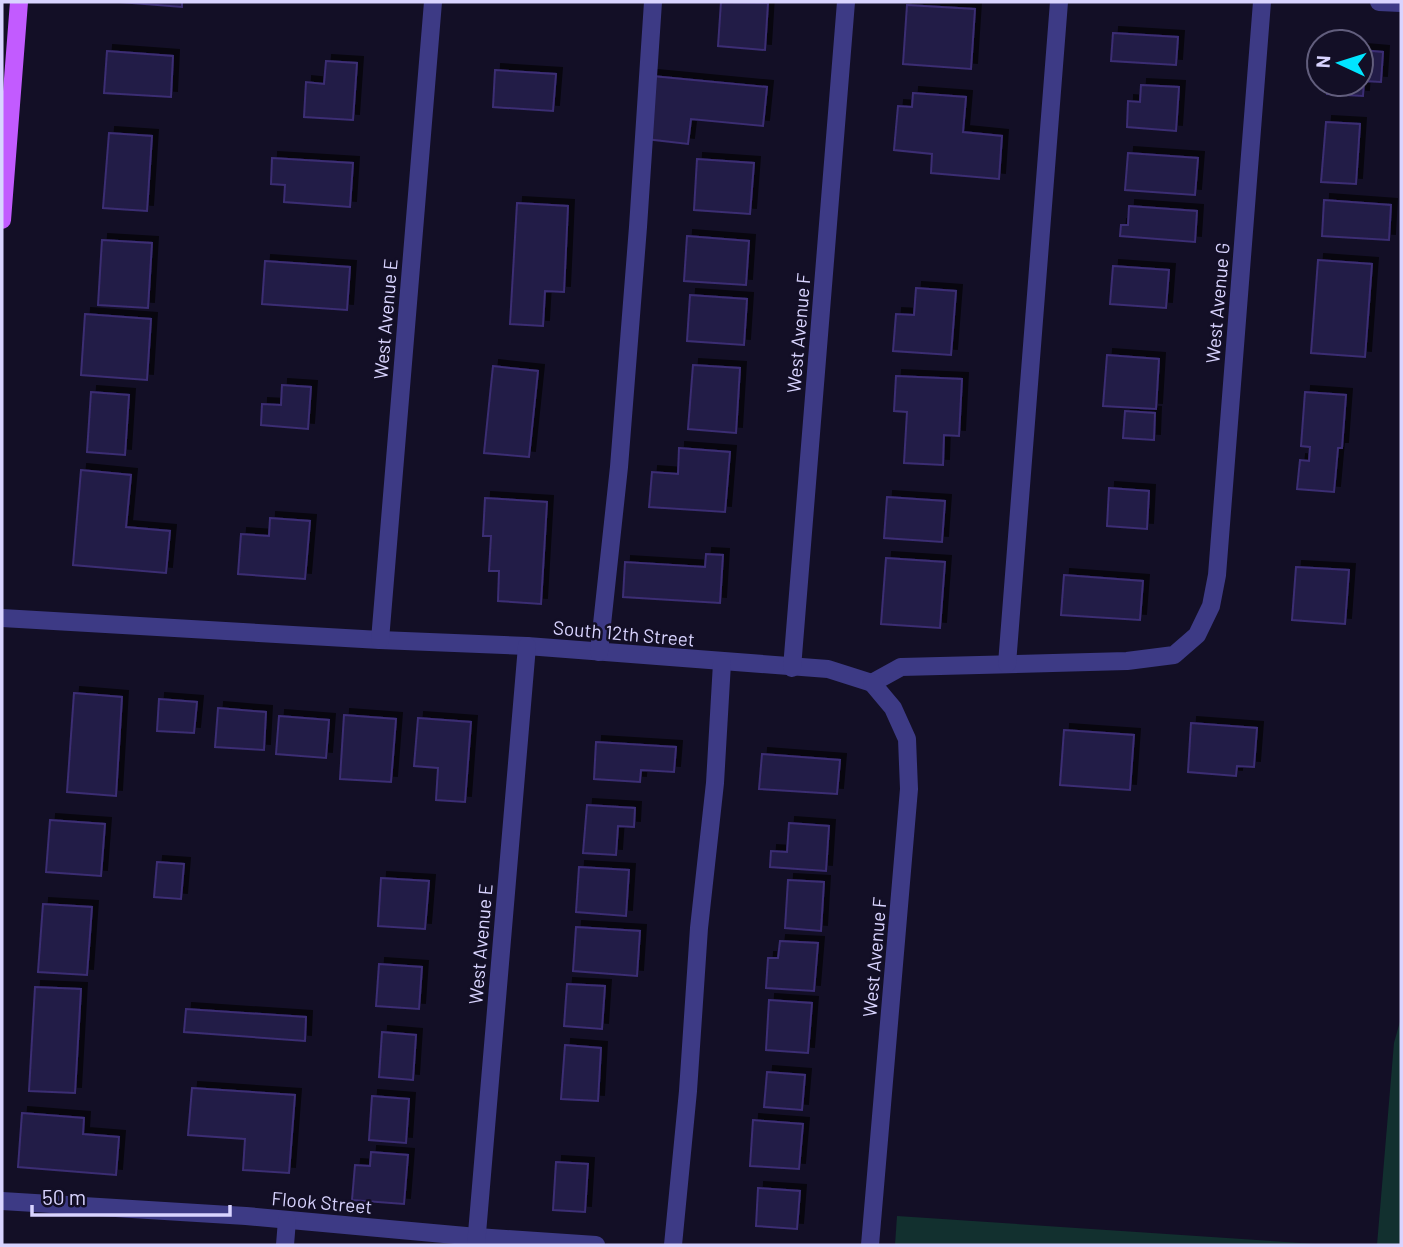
<svg xmlns="http://www.w3.org/2000/svg" width="1403" height="1247" viewBox="0 0 1403 1247" font-family="Barlow,sans-serif">
<style>
.green{fill:#12302f}
.building{fill:#241b47;stroke:#3b2d73;stroke-width:2;filter:url(#shadow)}
.lines{fill:none;stroke-linecap:round;stroke-linejoin:round}
.minor{stroke:#3d3a85;stroke-width:18}
.major{stroke:#c25bff;stroke-width:18}
.labels{text-anchor:middle;dominant-baseline:central;stroke-width:5;stroke-linejoin:round;paint-order:stroke}
.street-label{font-size:19px;fill:#d9d4ff;stroke:#130f26}
</style>
<defs>
<filter id="shadow"><feDropShadow dx="6" dy="-6" stdDeviation="0" flood-color="#0009"/></filter>
</defs>
<rect width="100%" height="100%" fill="#130f26"/>
<g class="green">
<polygon points="1401,1018 1401,1245 1377,1245 1394,1043"/>
<polygon points="897,1216 1331,1245 895,1245"/>
</g>
<g class="building">
<polygon points="119,2 182,2 182,7"/>
<polygon points="721,2 768,3 765,50 718,46"/>
<polygon points="907,5 975,9 971,69 903,64"/>
<polygon points="1113,33 1178,37 1176,65 1111,61"/>
<polygon points="1361,50 1383,52 1381,82 1364,81 1363,96 1327,94 1328,84 1361,84"/>
<polygon points="107,51 173,56 171,97 104,93"/>
<polygon points="326,61 357,63 353,120 304,117 306,82 324,84"/>
<polygon points="495,70 556,74 553,111 493,107"/>
<polygon points="652,76 767,87 763,126 691,119 688,144 646,139"/>
<polygon points="1141,85 1179,87 1176,131 1127,127 1128,101 1140,102"/>
<polygon points="913,93 966,97 963,132 1002,136 999,179 931,173 932,154 894,150 898,106 912,107"/>
<polygon points="1326,122 1360,124 1356,184 1321,182"/>
<polygon points="109,133 152,136 147,211 103,208"/>
<polygon points="1128,153 1198,158 1195,195 1125,190"/>
<polygon points="272,158 353,163 350,207 284,202 285,185 271,184"/>
<polygon points="697,159 754,163 750,214 694,210"/>
<polygon points="1324,200 1391,205 1389,240 1322,236"/>
<polygon points="517,203 568,206 564,292 545,291 543,326 510,324"/>
<polygon points="1129,206 1197,211 1195,242 1120,236 1121,225 1128,225"/>
<polygon points="687,236 749,241 746,285 684,281"/>
<polygon points="102,240 152,243 148,308 98,305"/>
<polygon points="1318,260 1372,264 1365,357 1311,353"/>
<polygon points="265,261 350,267 347,310 262,304"/>
<polygon points="1113,266 1169,270 1166,308 1110,304"/>
<polygon points="916,288 956,291 951,355 893,351 896,314 914,315"/>
<polygon points="690,295 747,299 744,345 687,341"/>
<polygon points="85,314 151,319 147,380 81,375"/>
<polygon points="1107,355 1159,359 1156,409 1103,406"/>
<polygon points="693,365 740,368 736,433 688,429"/>
<polygon points="493,366 538,371 529,457 484,453"/>
<polygon points="896,376 962,379 959,436 944,435 943,465 904,463 907,412 894,411"/>
<polygon points="282,385 311,387 308,429 261,425 262,404 281,405"/>
<polygon points="91,392 129,395 125,455 87,452"/>
<polygon points="1305,392 1346,395 1342,448 1338,448 1334,492 1297,489 1300,460 1309,461 1310,447 1301,446"/>
<polygon points="1125,411 1155,413 1154,440 1123,438"/>
<polygon points="679,448 730,452 725,512 649,507 652,472 678,474"/>
<polygon points="81,470 131,475 126,527 170,531 166,573 73,565"/>
<polygon points="1109,488 1149,491 1147,529 1107,526"/>
<polygon points="887,497 945,501 942,542 884,538"/>
<polygon points="485,498 547,502 541,604 498,601 499,571 489,571 491,536 483,536"/>
<polygon points="270,518 310,521 305,579 238,574 241,534 269,536"/>
<polygon points="706,554 723,555 720,603 623,597 625,562 705,567"/>
<polygon points="886,558 945,562 940,628 881,624"/>
<polygon points="1296,567 1349,570 1345,624 1292,620"/>
<polygon points="1064,575 1143,581 1140,620 1061,615"/>
<polygon points="74,693 122,697 116,796 67,792"/>
<polygon points="159,699 197,702 194,733 157,731"/>
<polygon points="218,708 266,712 264,750 215,747"/>
<polygon points="344,715 396,719 391,782 340,779"/>
<polygon points="279,716 329,720 326,758 276,754"/>
<polygon points="418,718 471,722 465,802 436,800 438,768 414,766"/>
<polygon points="1191,723 1257,728 1254,767 1237,766 1236,776 1188,772"/>
<polygon points="1064,730 1134,735 1130,790 1060,785"/>
<polygon points="596,742 676,747 674,772 641,770 640,782 594,779"/>
<polygon points="762,754 840,760 837,794 759,789"/>
<polygon points="587,805 635,808 634,827 618,826 616,855 583,853"/>
<polygon points="50,820 105,824 101,876 46,872"/>
<polygon points="789,823 829,826 826,871 770,867 771,851 787,852"/>
<polygon points="157,862 184,864 181,899 154,897"/>
<polygon points="579,867 629,870 626,916 576,912"/>
<polygon points="381,878 429,881 425,929 378,926"/>
<polygon points="788,880 824,882 821,931 785,928"/>
<polygon points="43,904 92,907 87,975 38,972"/>
<polygon points="576,927 640,931 637,976 573,971"/>
<polygon points="780,941 818,943 814,991 766,988 768,958 778,958"/>
<polygon points="379,964 422,967 419,1009 376,1006"/>
<polygon points="567,984 605,986 602,1029 564,1026"/>
<polygon points="35,987 81,989 75,1093 29,1091"/>
<polygon points="769,1000 812,1003 808,1053 766,1050"/>
<polygon points="186,1009 306,1017 305,1041 184,1032"/>
<polygon points="382,1032 416,1035 413,1080 379,1077"/>
<polygon points="565,1045 601,1048 598,1101 561,1099"/>
<polygon points="767,1072 805,1075 802,1110 764,1107"/>
<polygon points="192,1088 295,1095 289,1173 243,1170 245,1139 188,1135"/>
<polygon points="372,1096 409,1099 406,1143 369,1140"/>
<polygon points="22,1113 84,1118 83,1134 119,1137 116,1175 18,1167"/>
<polygon points="753,1120 803,1124 799,1169 750,1166"/>
<polygon points="371,1152 408,1155 404,1204 352,1200 355,1165 370,1166"/>
<polygon points="556,1162 588,1164 585,1212 553,1210"/>
<polygon points="758,1188 800,1191 797,1229 756,1226"/>
</g>
<g class="lines">
<g class="minor">
<polyline points="1379,2 1401,3"/>
<polyline points="2,618 380,640 527,646 828,669 872,683 901,667 1127,661 1174,655 1197,635 1211,606 1217,575 1262,2"/>
<polyline points="380,640 433,2"/>
<polyline points="599,652 619,467 638,227 653,2"/>
<polyline points="1007,664 1059,2"/>
<polyline points="792,668 846,2"/>
<polyline points="2,1201 246,1216 477,1237 596,1245"/>
<polyline points="285,1245 287,1220"/>
<polyline points="476,1245 527,646"/>
<polyline points="673,1245 688,1091 699,928 715,783 722,663"/>
<polyline points="870,1245 909,789 907,739 893,708 872,683"/>
</g>
<polyline class="major" points="2,220 19,2"/>
</g>
<g class="labels">
<g class="street-label">
<text transform="translate(1217 303) rotate(-85)">West Avenue G</text>
<text transform="translate(385 319) rotate(-85)">West Avenue E</text>
<text transform="translate(798 333) rotate(-85)">West Avenue F</text>
<text transform="translate(624 633) rotate(5)">South 12th Street</text>
<text transform="translate(480 944) rotate(-85)">West Avenue E</text>
<text transform="translate(874 957) rotate(-85)">West Avenue F</text>
<text transform="translate(322 1202) rotate(5)">Flook Street</text>
</g>
</g>
<rect width="1403" height="1247" fill="none" stroke="#d9d4ff" stroke-width="7"/>
<g transform="translate(1340 63) rotate(274)"><circle r="33" fill="#130f26" stroke="#625e7d" stroke-width="2"/>
<path d="M0-5L12 26L0 18L-12 26Z" fill="#00e5ff"/>
<text y="-10" font-size="19" font-weight="bold" text-anchor="middle" fill="#d9d4ff">N</text>
</g>
<path d="M32 1205v10h198v-10" fill="none" stroke="#d9d4ff" stroke-width="3.5"/>
<text x="42" y="1205" font-size="21" fill="#d9d4ff" stroke="#130f26" stroke-width="5" paint-order="stroke">50 m</text>
</svg>
